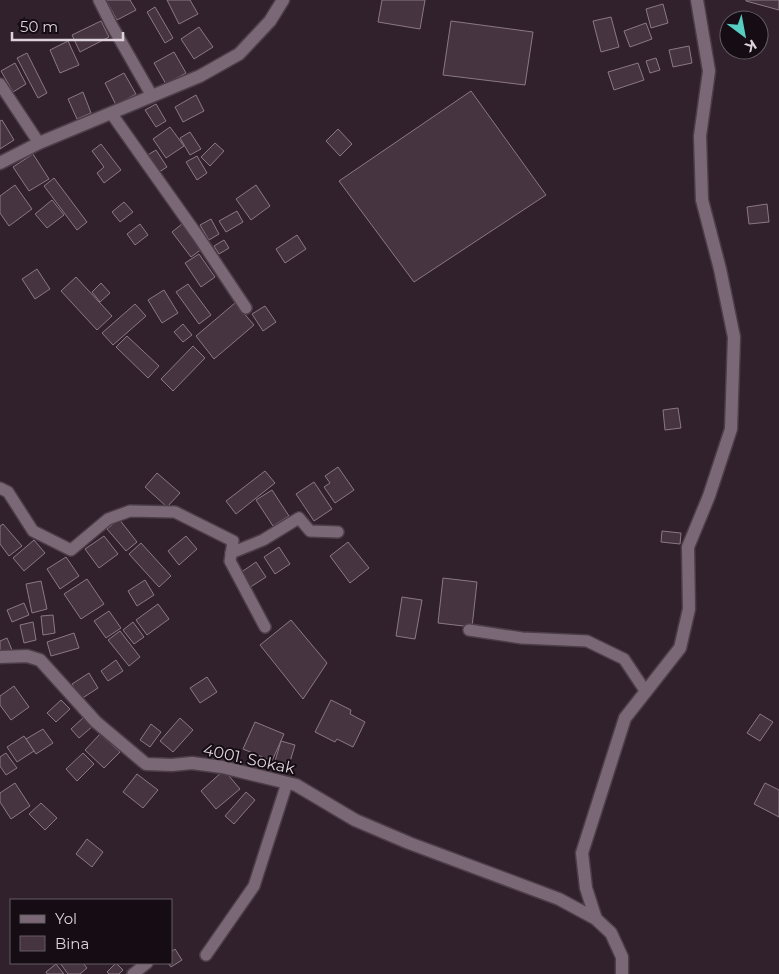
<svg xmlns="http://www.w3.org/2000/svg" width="779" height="974" viewBox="0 0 779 974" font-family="Montserrat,sans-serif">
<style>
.building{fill:#463541;stroke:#8b7885}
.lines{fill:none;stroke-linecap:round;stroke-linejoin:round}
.minor-casing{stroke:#4c3e48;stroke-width:14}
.tertiary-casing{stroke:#4c3e48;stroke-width:15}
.minor{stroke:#7b6876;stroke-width:11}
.tertiary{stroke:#7b6876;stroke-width:12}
.labels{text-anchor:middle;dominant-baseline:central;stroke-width:4;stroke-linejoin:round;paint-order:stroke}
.street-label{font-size:16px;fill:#ded3db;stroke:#150d13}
</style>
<rect width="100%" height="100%" fill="#31212d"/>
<g class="building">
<polygon points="106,0 130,0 136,10 117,20"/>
<polygon points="167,0 190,0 198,14 179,24"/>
<polygon points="382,0 425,0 420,29 378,22"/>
<polygon points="746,0 779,0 779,10 746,1"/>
<polygon points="663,4 668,23 651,28 646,9"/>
<polygon points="155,7 173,38 165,43 147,12"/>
<polygon points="611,17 619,47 601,52 593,21"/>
<polygon points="101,21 109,37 80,52 72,35"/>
<polygon points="451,21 533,32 525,85 443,75"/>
<polygon points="646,23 652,39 630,47 624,31"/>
<polygon points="199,27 213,47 194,59 181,39"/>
<polygon points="68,41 79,65 60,73 50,50"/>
<polygon points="689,46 692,63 673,67 669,50"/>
<polygon points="174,52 186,73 166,84 154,63"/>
<polygon points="27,53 47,93 38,98 17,58"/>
<polygon points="656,58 660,70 650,73 646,61"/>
<polygon points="15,63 26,84 13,92 1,71"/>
<polygon points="638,63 644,80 614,90 608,72"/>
<polygon points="124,73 136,94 116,105 105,83"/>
<polygon points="471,91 546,195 414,282 339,181"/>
<polygon points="83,92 91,113 77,119 68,99"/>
<polygon points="196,95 204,111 183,122 175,107"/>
<polygon points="156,104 166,121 156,127 145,110"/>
<polygon points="2,120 14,140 0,149 0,121"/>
<polygon points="170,127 184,146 166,158 153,139"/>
<polygon points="338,129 352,144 340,156 326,141"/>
<polygon points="190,132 201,149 190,155 180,138"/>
<polygon points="215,143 224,151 210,166 201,157"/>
<polygon points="101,144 121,170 104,183 97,173 104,167 92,151"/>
<polygon points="156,150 167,167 156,174 146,156"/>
<polygon points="33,154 49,179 29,191 13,167"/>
<polygon points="197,156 207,173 197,180 186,162"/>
<polygon points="54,178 87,222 77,230 44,186"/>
<polygon points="15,185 32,209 9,226 0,213 0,196"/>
<polygon points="256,185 270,206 251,220 236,199"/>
<polygon points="52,200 64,215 47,228 35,214"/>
<polygon points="124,202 133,212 120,222 112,212"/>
<polygon points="767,204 769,222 749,224 747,207"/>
<polygon points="237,211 243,222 226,232 219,221"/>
<polygon points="211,219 219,234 209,240 200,225"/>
<polygon points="140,224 148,235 135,245 127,234"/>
<polygon points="182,224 202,249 191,257 172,232"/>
<polygon points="297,235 306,249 285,263 276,249"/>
<polygon points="224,240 229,248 219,254 214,246"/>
<polygon points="199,254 215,277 201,287 185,263"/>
<polygon points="37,269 50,289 35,299 22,279"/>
<polygon points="76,277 112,316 97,330 61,291"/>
<polygon points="101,283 110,293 100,302 92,292"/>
<polygon points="188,284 211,315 199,324 176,292"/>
<polygon points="164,290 178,313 162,323 148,300"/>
<polygon points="235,303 254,325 214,359 196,336"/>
<polygon points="135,304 146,316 113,345 102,333"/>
<polygon points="265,306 276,322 263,331 252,314"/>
<polygon points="183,324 192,335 183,342 174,332"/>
<polygon points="127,336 159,366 148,378 116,347"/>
<polygon points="193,346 205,358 173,391 161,379"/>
<polygon points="678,408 681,428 665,430 663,410"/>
<polygon points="338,467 354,490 335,503 324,487 330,483 325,476"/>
<polygon points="265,471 275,483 236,514 226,501"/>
<polygon points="157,473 180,493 167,507 145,487"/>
<polygon points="314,482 332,509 314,521 296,494"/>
<polygon points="272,490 289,516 273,526 256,500"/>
<polygon points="119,519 137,542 126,551 107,529"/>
<polygon points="3,524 22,546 9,556 0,544 0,526"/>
<polygon points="662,531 681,533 680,544 661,542"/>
<polygon points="104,536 118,554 99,568 85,549"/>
<polygon points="186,536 197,549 179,565 168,551"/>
<polygon points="34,540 45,553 24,571 13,558"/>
<polygon points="348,542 369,568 350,583 330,556"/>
<polygon points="141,543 171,576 159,587 129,554"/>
<polygon points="279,547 290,564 275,574 264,557"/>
<polygon points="66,557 79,576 60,589 47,569"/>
<polygon points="256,562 266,577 249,588 240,573"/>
<polygon points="443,578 477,582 472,627 438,623"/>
<polygon points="87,579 104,604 81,619 64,594"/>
<polygon points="145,580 154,595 137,606 128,591"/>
<polygon points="41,581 47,609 32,613 26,584"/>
<polygon points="402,597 422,600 415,639 396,636"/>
<polygon points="24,603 29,615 12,622 7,610"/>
<polygon points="158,604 169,619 147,635 136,620"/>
<polygon points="109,611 121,628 106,638 94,621"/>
<polygon points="53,615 55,633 43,635 41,616"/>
<polygon points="291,620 327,663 303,699 260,645"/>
<polygon points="33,622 36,640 24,643 20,625"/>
<polygon points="133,622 144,637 134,644 123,630"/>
<polygon points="120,631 140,657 129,666 108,640"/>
<polygon points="74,633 79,648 51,656 47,642"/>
<polygon points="7,638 12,650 0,655 0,641"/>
<polygon points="116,660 123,671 108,681 101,671"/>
<polygon points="89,673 98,688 81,699 72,684"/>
<polygon points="207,677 217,692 200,703 190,688"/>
<polygon points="14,686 29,707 11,720 0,705 0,696"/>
<polygon points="61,700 70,709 56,722 47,713"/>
<polygon points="331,700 351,710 350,714 365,722 353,747 337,739 335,742 315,732"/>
<polygon points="760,714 773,722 760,741 747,733"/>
<polygon points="84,717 93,726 79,738 71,729"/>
<polygon points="180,718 193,730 173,752 160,741"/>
<polygon points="255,722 284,734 272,761 243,749"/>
<polygon points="151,724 161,732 150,747 140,740"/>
<polygon points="43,729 53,743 36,754 26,739"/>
<polygon points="100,734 120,752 104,768 85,750"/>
<polygon points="24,736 34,751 17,762 7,747"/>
<polygon points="281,741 295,745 289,765 275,761"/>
<polygon points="6,753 17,768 6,775 0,766 0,757"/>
<polygon points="83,753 94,764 77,781 66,769"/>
<polygon points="224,770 240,789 216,809 201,791"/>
<polygon points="137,774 158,790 143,808 123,792"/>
<polygon points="15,783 30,806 11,819 0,802 0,793"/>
<polygon points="765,783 779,790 779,817 754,804"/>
<polygon points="246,792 255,800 234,824 225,816"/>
<polygon points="41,803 57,818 45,830 29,814"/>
<polygon points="87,839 103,852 92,867 76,854"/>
<polygon points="175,949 182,960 171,967 168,963 171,963 171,952"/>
<polygon points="60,963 83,963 87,968 80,974 68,974"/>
<polygon points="116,963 123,970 119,974 109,974 107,972"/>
<polygon points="56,964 64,974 47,974 46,972"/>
</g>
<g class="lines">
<g class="minor-casing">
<g id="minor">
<polyline points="99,0 111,24 152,96"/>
<polyline points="0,84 39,143"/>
<polyline points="111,113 198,236 246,308"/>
<polyline points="0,488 8,492 33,531 71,550 108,519 130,511 175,512 233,541 230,561 265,627"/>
<polyline points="231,553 263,540 299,518 310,531 338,532"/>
<polyline points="469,630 522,638 587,641 624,659 646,692"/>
<polyline points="206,955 254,886 287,783"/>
<polyline points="133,974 147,963"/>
</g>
</g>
<g class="tertiary-casing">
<g id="tertiary">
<polyline points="0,163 39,143 200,76 239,54 270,21 283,0"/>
<polyline points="0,657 27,656 40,660 96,722 146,764 172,765 192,763 222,767 296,785 355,820 409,843 559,899 596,919"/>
<polyline points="622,974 622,957 611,933 596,919 586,888 582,853 625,718 680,648 689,609 688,547 709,496 731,429 734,337 720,269 702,200 700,136 709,71 697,0"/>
</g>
</g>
<use href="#minor" class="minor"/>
<use href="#tertiary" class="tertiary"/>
</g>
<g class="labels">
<g class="street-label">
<text transform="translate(249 759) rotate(12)">4001. Sokak</text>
</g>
</g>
<rect x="10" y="899" width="162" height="65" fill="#150d13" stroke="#655c63"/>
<rect x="20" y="915" width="25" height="8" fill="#7b6876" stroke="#655c63"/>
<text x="55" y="924" font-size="15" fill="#ded3db">Yol</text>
<rect x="20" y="936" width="25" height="15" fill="#463541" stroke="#655c63"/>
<text x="55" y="949" font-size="15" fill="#ded3db">Bina</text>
<g transform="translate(744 35) rotate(148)"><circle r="24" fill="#150d13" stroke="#655c63"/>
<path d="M0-4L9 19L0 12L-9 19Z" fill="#57cec2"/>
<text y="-8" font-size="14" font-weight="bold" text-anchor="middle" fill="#ded3db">K</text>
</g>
<path d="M12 32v8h111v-8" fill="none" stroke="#ded3db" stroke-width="2.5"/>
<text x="20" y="32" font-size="15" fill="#ded3db" stroke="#150d13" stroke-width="4" paint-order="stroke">50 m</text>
</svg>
